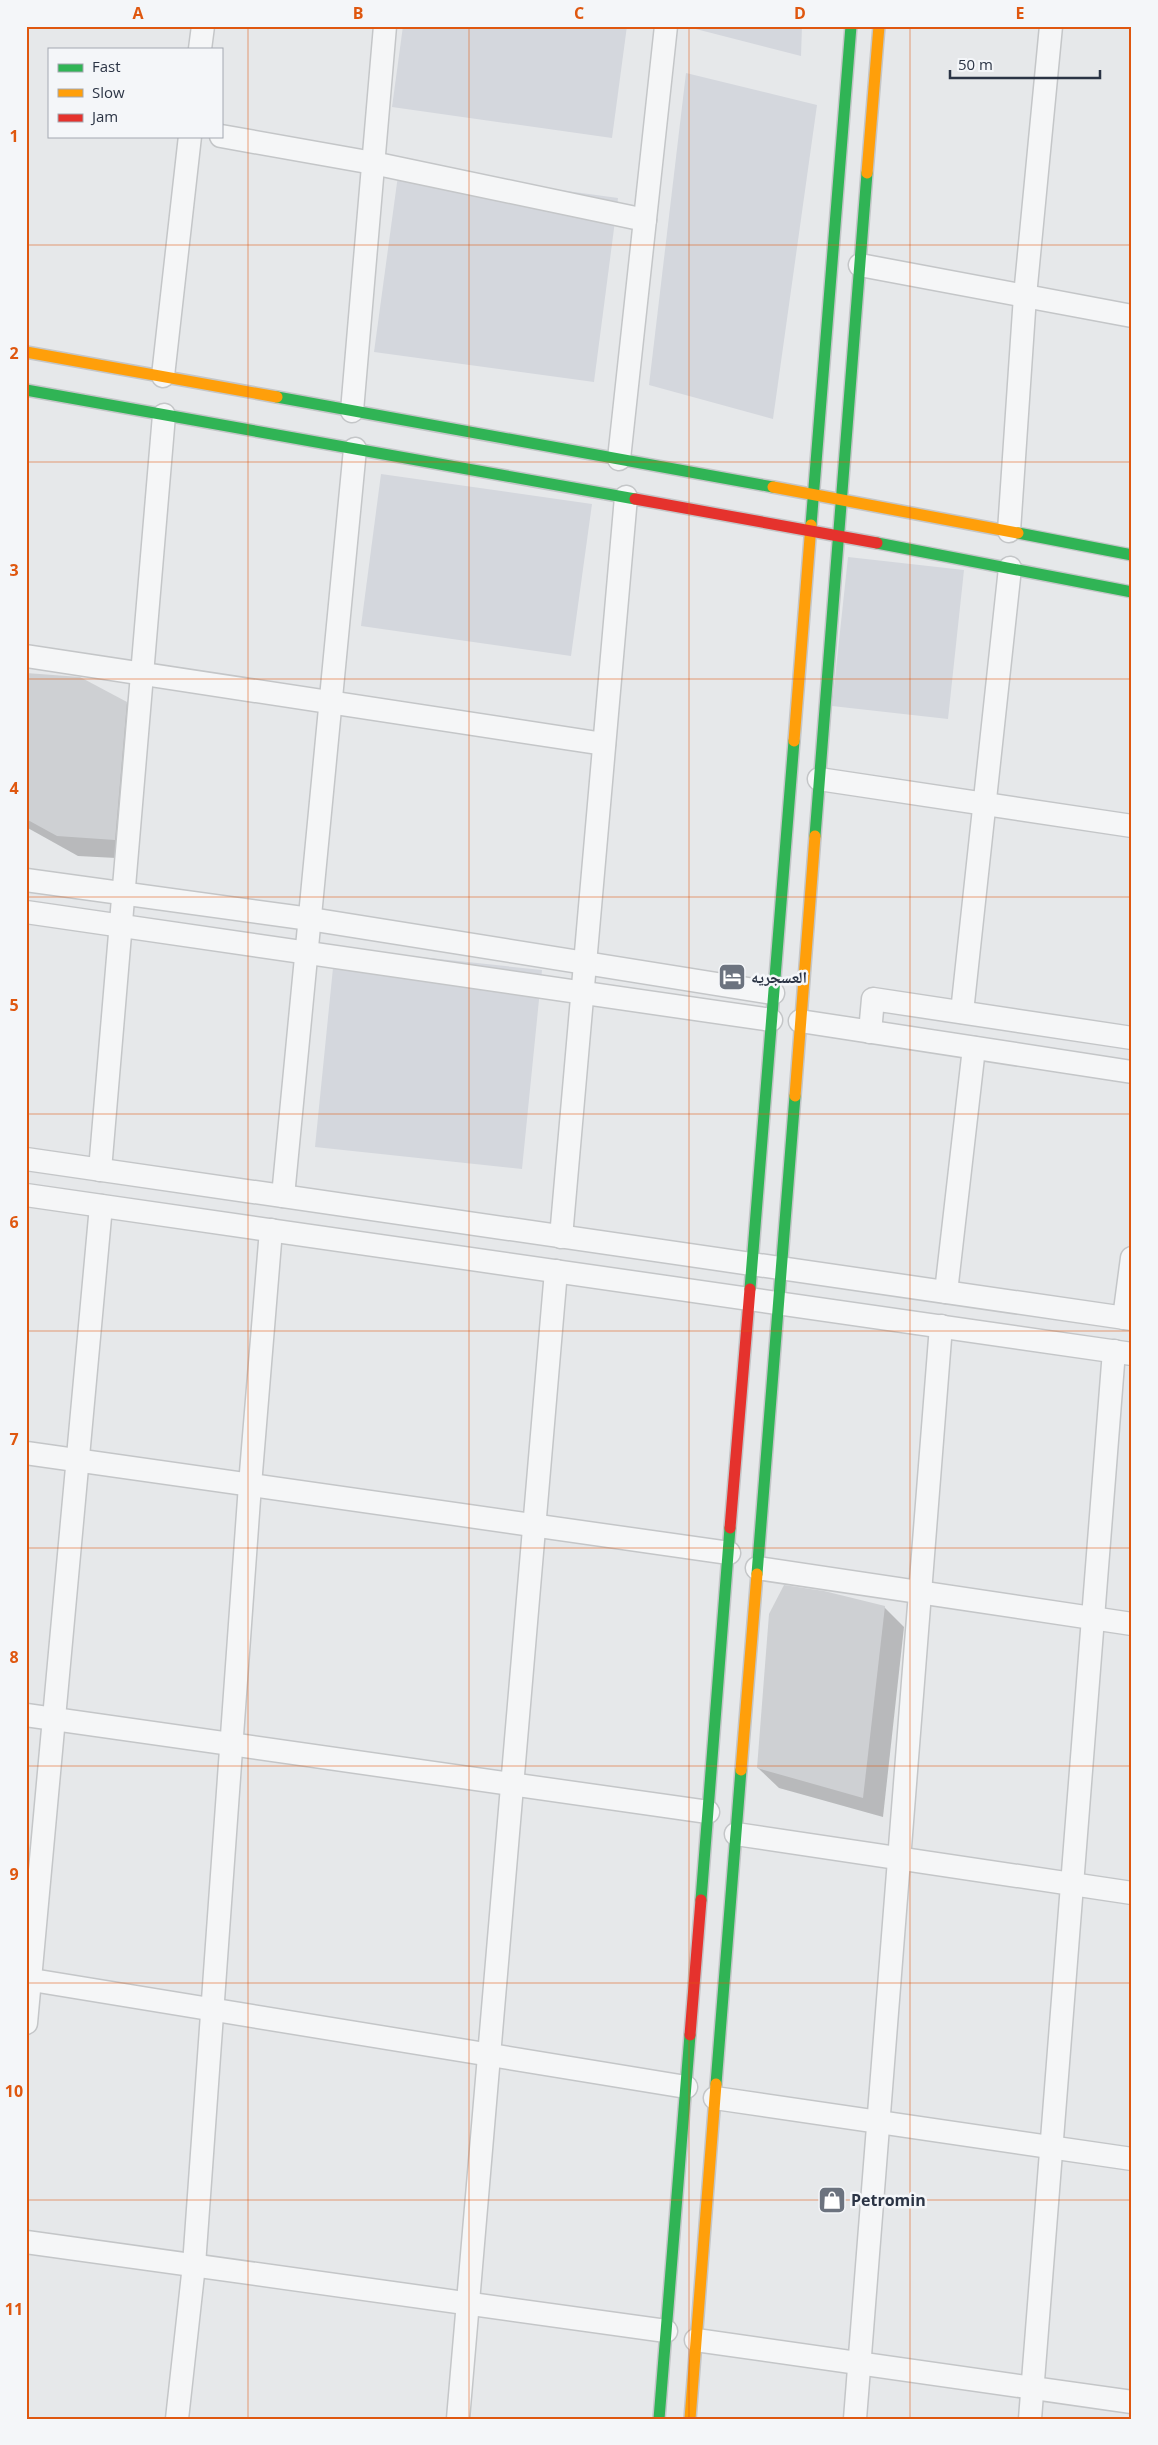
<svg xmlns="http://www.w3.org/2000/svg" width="1158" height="2445" viewBox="0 0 1158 2445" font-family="'Open Sans','Noto Naskh Arabic',sans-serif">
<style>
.built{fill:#d4d7dd}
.shadow{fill:#0003}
.building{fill:#ced0d3}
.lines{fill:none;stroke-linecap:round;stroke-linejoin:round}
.street-casing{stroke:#c4c6c8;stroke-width:25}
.fast-casing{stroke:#c4c6c8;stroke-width:14}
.slow-casing{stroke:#c4c6c8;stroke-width:14}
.jam-casing{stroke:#c4c6c8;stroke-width:14}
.street{stroke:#f5f6f7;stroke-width:22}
.fast{stroke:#30b455;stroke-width:11}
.slow{stroke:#ff9f0a;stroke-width:11}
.jam{stroke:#e5322d;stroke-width:11}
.grid{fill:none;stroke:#df570f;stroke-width:1;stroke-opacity:0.55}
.labels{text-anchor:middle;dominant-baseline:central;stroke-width:5;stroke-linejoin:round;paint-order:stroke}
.poi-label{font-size:16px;font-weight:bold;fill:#2b3445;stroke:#f4f6f9;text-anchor:start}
.neatline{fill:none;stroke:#df570f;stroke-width:2}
.grid-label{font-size:16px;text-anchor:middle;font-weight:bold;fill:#df570f}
</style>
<rect width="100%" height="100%" fill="#e6e8ea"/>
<g class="built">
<polygon points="403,26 627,26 612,138 392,107"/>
<polygon points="689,26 802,26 801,56 688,27"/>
<polygon points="686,73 817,105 773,419 649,385"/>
<polygon points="399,168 618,198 594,382 374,352"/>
<polygon points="381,474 592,504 571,656 361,626"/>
<polygon points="848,557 964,570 948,719 832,706"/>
<polygon points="335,948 542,970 522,1169 315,1147"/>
</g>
<g class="shadow">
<polygon points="26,674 126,703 146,723 135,859 78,856 26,827"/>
<polygon points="884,1607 904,1627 883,1817 779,1788 758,1768"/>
</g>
<g class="building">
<polygon points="26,673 80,677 127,702 115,840 57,836 26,819"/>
<polygon points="784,1585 824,1591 885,1606 863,1798 757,1768 769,1614"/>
</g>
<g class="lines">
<g class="street-casing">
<g id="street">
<polyline points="200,49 203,26"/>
<polyline points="221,136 373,163 645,220"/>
<polyline points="860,265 1132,316"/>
<polyline points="163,376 190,136"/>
<polyline points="352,411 385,26"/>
<polyline points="619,459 666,26"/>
<polyline points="1009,531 1025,296 1051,26"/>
<polyline points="26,656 604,744"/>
<polyline points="819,779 1132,826"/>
<polyline points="26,880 310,919 773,993"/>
<polyline points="26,912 771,1020"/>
<polyline points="962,1012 1010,568"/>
<polyline points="800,1021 1132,1072"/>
<polyline points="870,1032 873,999 1132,1038"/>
<polyline points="26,1159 1132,1319"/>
<polyline points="100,1170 164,415"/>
<polyline points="26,1195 1132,1354"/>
<polyline points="283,1196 355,449"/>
<polyline points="561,1237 626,497"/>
<polyline points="946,1292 974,1048"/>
<polyline points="1124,1318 1132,1258"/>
<polyline points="26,1453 729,1553"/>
<polyline points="757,1568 1132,1624"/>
<polyline points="26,1715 708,1812"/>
<polyline points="736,1834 1132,1893"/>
<polyline points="26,1979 686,2087"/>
<polyline points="26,2023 101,1206"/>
<polyline points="715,2098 1132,2159"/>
<polyline points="26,2242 666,2331"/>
<polyline points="696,2340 1132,2402"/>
<polyline points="177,2419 194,2265 250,1485 271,1230"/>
<polyline points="458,2419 556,1271"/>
<polyline points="855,2419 941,1326"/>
<polyline points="1030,2419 1114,1351"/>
</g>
</g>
<g class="fast-casing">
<g id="fast">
<polyline points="26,390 635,499"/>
<polyline points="277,397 773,487"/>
<polyline points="811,525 851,26"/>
<polyline points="1018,533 1132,555"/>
<polyline points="877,543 1132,592"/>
<polyline points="815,836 867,173"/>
<polyline points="750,1289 794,741"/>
<polyline points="757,1574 795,1096"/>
<polyline points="701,1900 730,1528"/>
<polyline points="716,2084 741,1770"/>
<polyline points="659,2419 690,2035"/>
</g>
</g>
<g class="slow-casing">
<g id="slow">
<polyline points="867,173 879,26"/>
<polyline points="26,352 277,397"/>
<polyline points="773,487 1018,533"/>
<polyline points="794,741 811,525"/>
<polyline points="795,1096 815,836"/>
<polyline points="741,1770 757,1574"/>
<polyline points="690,2419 716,2084"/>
</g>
</g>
<g class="jam-casing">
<g id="jam">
<polyline points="635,499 877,543"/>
<polyline points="730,1528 750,1289"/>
<polyline points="690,2035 701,1900"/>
</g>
</g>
<use href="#street" class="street"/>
<use href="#fast" class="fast"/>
<use href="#slow" class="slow"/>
<use href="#jam" class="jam"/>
</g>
<path class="grid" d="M 248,26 L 248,2419M 469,26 L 469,2419M 689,26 L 689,2419M 910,26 L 910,2419M 26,245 L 1132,245M 26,462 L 1132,462M 26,679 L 1132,679M 26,897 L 1132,897M 26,1114 L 1132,1114M 26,1331 L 1132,1331M 26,1548 L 1132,1548M 26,1766 L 1132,1766M 26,1983 L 1132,1983M 26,2200 L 1132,2200"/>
<defs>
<g id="hotel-square" transform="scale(1.4375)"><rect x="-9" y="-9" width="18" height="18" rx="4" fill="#6c737f" stroke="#f4f6f9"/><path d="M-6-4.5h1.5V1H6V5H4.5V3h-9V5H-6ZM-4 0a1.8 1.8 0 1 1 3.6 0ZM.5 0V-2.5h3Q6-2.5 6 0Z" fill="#fff"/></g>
<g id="shop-square" transform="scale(1.4375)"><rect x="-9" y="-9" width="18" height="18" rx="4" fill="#6c737f" stroke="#f4f6f9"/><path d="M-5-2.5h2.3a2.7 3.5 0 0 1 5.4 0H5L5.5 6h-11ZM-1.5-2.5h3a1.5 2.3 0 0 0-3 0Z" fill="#fff"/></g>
</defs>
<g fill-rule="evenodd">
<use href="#hotel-square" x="732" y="977"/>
<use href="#shop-square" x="832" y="2200"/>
</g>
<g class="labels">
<g class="poi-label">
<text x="751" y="977">العسجريه</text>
<text x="851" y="2200">Petromin</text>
</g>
</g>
<rect width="1158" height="2445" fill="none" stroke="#f4f6f9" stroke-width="55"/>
<rect x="48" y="48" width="175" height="90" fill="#f4f6f9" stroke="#a4a8b1"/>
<rect x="58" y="64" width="25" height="8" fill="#30b455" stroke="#a4a8b1"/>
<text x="92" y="72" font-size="15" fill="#2b3445">Fast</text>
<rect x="58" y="89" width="25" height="8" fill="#ff9f0a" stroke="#a4a8b1"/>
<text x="92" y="98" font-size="15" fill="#2b3445">Slow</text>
<rect x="58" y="114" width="25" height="8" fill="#e5322d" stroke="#a4a8b1"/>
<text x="92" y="122" font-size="15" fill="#2b3445">Jam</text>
<path d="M950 70v8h150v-8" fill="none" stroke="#2b3445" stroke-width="2.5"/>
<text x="958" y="70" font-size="15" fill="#2b3445" stroke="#f4f6f9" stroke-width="4" paint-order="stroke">50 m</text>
<rect x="28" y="28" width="1102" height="2390" class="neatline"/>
<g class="grid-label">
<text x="138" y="19">A</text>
<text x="358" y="19">B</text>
<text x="579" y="19">C</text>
<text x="800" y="19">D</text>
<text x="1020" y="19">E</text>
<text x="14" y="142">1</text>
<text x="14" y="359">2</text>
<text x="14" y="576">3</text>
<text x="14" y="794">4</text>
<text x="14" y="1011">5</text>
<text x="14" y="1228">6</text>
<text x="14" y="1445">7</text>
<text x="14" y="1663">8</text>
<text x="14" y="1880">9</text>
<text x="14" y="2097">10</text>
<text x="14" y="2315">11</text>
</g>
</svg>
